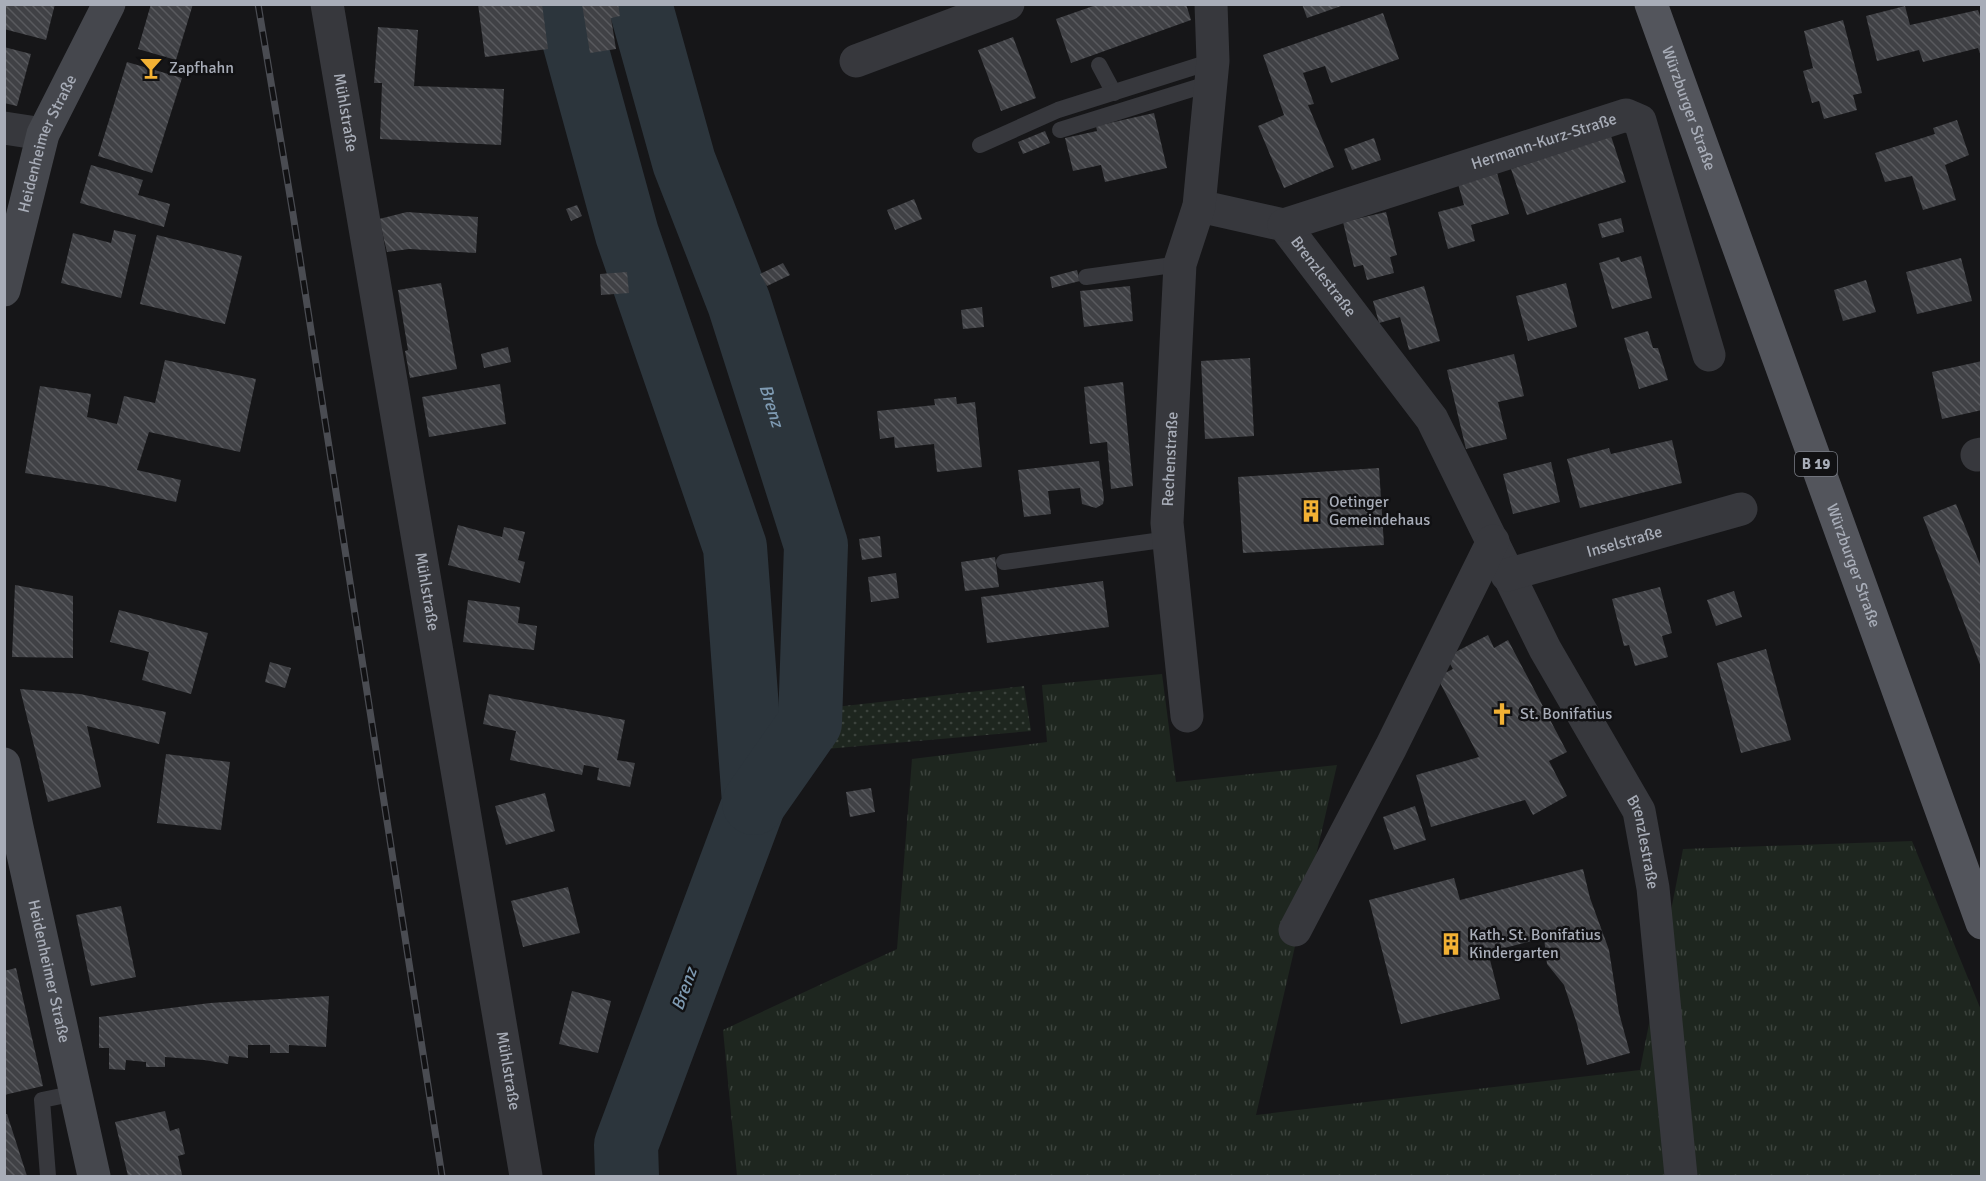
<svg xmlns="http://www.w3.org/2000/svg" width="1986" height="1181" viewBox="0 0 1986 1181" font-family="Signika,sans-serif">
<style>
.grass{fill:url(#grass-tufts)}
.garden{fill:url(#garden-dots)}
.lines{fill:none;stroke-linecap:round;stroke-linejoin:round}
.river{stroke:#2c353c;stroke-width:64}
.building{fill:url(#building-back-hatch)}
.lane{stroke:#37383d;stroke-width:16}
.street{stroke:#37383d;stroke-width:33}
.secondary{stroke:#45474d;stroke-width:33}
.primary{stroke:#53555c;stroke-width:33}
.rail-casing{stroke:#4a4c52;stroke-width:7}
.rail{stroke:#111113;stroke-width:4.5;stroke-dasharray:14;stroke-linecap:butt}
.labels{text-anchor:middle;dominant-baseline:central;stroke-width:5;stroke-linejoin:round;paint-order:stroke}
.shield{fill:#111113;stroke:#7b7e86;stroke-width:1.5}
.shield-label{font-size:15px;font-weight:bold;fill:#a8adb8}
.poi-label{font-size:16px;fill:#a8adb8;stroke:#111113;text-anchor:start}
.street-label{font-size:16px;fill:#a8adb8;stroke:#111113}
.water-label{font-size:18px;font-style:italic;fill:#7f9bb3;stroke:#111113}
</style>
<defs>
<pattern id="grass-tufts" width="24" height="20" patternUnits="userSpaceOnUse" patternTransform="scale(1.5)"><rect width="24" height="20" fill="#1e261f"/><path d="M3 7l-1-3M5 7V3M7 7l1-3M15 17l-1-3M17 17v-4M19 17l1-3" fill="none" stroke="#3c433d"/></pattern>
<pattern id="garden-dots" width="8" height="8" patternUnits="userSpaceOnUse" patternTransform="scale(1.5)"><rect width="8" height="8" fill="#1e261f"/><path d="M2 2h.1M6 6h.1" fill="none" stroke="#3c433d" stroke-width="1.8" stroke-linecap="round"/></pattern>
<pattern id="building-back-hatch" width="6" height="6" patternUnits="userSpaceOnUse" patternTransform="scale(1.5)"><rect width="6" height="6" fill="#404145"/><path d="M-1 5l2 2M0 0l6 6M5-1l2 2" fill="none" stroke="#595a5e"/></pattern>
</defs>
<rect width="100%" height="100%" fill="#161618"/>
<polygon class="grass" points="1162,674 1176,782 1337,765 1256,1115 1640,1070 1683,849 1912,841 1981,1010 1981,1176 737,1176 723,1030 897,949 912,759 1047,742 1042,685"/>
<polygon class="garden" points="1024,686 1031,731 826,749 835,707"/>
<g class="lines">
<g class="river">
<polyline points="564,4 627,234 735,547 754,803 626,1145 627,1176"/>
<path id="s1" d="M 640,4 L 684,162 L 739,303 L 816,545 L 810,723 L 754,803"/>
</g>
</g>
<g class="building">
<polygon points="4,4 55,4 46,40 4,29"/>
<polygon points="151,4 193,4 176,60 138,49"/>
<polygon points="478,4 542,4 548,49 485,57"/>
<polygon points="582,4 618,4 620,16 611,18 616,49 590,53"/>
<polygon points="1099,4 1186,4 1191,20 1071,63 1056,19"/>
<polygon points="1302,4 1344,4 1344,5 1307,18"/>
<polygon points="1905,6 1910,25 1978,10 1982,21 1982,59 1978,48 1923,62 1919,50 1877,61 1866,16"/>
<polygon points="1383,13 1399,59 1331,83 1325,66 1303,73 1314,104 1308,105 1334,167 1284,188 1258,126 1284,115 1263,55"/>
<polygon points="1843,20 1862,93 1853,95 1857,110 1824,119 1819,101 1812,103 1803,71 1813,68 1804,31"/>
<polygon points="378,27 418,30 414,86 504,89 501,145 380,139 382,83 374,83"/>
<polygon points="1013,37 1036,98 1001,111 978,50"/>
<polygon points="4,47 31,54 17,106 4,103"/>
<polygon points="127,62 182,78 152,173 98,156"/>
<polygon points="1154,113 1167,168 1105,182 1101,165 1073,171 1065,138 1097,131 1096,126"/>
<polygon points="1957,120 1969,155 1945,165 1956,200 1923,210 1912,176 1885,182 1875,153 1935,134 1933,128"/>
<polygon points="1045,131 1050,143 1023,154 1018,142"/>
<polygon points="1611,136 1626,182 1527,215 1511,169"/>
<polygon points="1374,138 1381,160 1352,170 1344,149"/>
<polygon points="91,165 143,180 138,195 170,204 164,227 80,203"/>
<polygon points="1497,173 1509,214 1471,225 1475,241 1448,249 1438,212 1464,205 1458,184"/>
<polygon points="914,199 922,219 895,230 887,210"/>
<polygon points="577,205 582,216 571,221 566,209"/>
<polygon points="407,212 478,217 476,253 409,249 387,252 379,219"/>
<polygon points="1386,212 1397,255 1390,257 1394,273 1367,280 1363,265 1354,267 1343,222"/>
<polygon points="1621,218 1624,232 1602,238 1598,224"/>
<polygon points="114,230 136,235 121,298 61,283 73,233 111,243"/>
<polygon points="157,235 242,256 225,324 140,304"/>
<polygon points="1641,256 1652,298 1612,309 1599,263 1619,257 1621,262"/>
<polygon points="1961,258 1972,301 1917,314 1906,272"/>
<polygon points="783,263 790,275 767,286 760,274"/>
<polygon points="1077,270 1080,281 1052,288 1050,277"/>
<polygon points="627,272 629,293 601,295 600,274"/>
<polygon points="1866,280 1876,312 1843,321 1834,290"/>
<polygon points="441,283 457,369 410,378 405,351 408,350 398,290"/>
<polygon points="1566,283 1577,327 1528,341 1516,296"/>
<polygon points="1130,286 1133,321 1084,327 1080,291"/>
<polygon points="1424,286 1440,341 1409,350 1400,317 1379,323 1373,301"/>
<polygon points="982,307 984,327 963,329 961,310"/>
<polygon points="1648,331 1653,348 1658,348 1668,380 1639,389 1624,338"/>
<polygon points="508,347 511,362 484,368 481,354"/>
<polygon points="1514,354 1524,396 1498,402 1507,439 1466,449 1447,370"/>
<polygon points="1250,358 1254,436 1205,439 1201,361"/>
<polygon points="165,360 256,379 240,452 149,432 137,470 181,480 176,502 104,486 25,473 40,386 91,394 87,417 117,424 124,396 155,403"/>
<polygon points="1982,361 1982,410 1942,419 1932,372"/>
<polygon points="1123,382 1133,486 1111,489 1107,442 1090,444 1084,387"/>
<polygon points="500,384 506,424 429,437 422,397"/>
<polygon points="956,397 957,404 975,402 982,467 937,472 934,444 895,448 894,437 880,439 877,411 935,405 934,399"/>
<polygon points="1672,440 1682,483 1580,508 1567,459 1609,448 1611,454"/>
<polygon points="1099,461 1104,498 1103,504 1096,508 1082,504 1080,488 1048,491 1051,514 1024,517 1018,470"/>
<polygon points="1551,462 1560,502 1513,514 1503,474"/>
<polygon points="1379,468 1384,545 1243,553 1238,477"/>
<polygon points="1956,504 1982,569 1981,667 1923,517"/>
<polygon points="458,525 502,537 504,527 525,532 518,560 525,562 520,583 448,565"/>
<polygon points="880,536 882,557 862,560 859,539"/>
<polygon points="995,557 999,587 965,591 961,562"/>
<polygon points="896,573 899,598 871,602 868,577"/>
<polygon points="1103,581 1109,627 987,643 981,597"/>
<polygon points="15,585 73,596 73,658 12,657"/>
<polygon points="1660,587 1672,633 1662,636 1668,657 1635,666 1629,645 1624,646 1612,599"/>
<polygon points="1734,591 1742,617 1716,626 1707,600"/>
<polygon points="468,600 520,607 518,623 537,626 534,650 463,642"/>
<polygon points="119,610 208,633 191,694 142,680 149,652 110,642"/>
<polygon points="1488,635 1494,648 1508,640 1567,752 1549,761 1567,796 1533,815 1525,800 1431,827 1416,775 1479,757 1437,677 1453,669 1446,657"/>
<polygon points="1766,649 1791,740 1741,753 1717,663"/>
<polygon points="270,662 291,668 285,688 265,682"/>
<polygon points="20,689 80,694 166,712 159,744 87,726 101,787 48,802"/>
<polygon points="489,694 625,720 617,760 635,763 630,787 597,780 599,768 584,765 582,775 510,760 516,731 483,724"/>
<polygon points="166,754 230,762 221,830 157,823"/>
<polygon points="871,788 875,812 850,817 846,792"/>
<polygon points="545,793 555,831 506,845 495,806"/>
<polygon points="1415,806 1426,840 1394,850 1383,817"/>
<polygon points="1583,869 1590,898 1609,950 1619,1013 1630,1053 1587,1065 1577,1024 1564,985 1547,964 1544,938 1488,952 1500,999 1401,1024 1369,900 1454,878 1460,900"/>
<polygon points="568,887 580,933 523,947 511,901"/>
<polygon points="121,906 136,977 91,986 76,915"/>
<polygon points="16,968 43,1086 4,1095 4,971"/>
<polygon points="572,991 611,1001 598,1053 559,1044"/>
<polygon points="329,996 326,1047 289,1045 289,1053 270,1053 270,1045 248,1045 248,1058 229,1056 228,1064 204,1060 165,1057 165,1067 146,1067 146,1062 126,1060 125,1070 109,1069 109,1048 99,1048 99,1017 210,1003"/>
<polygon points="165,1111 170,1131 179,1128 185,1154 178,1156 182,1175 128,1176 115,1122"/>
<polygon points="7,1114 27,1176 4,1176 4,1115"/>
</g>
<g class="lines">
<g class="lane">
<polyline points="1099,65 1114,93"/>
<polyline points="1060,130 1211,83"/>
<polyline points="980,145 1058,110 1213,61"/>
<polyline points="1086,277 1180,264"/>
<polyline points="1004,562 1169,539"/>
<polyline points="48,1176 42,1100 76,1093"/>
</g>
<g class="street">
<path id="s2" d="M 327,4 L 526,1176"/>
<polyline points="856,61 1008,4"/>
<polyline points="4,128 43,134"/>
<path id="s3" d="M 1199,206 L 1284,225 L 1432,419 L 1545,649 L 1639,811 L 1653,888 L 1681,1176"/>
<path id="s4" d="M 1284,225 L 1626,115 L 1640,121 L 1709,355"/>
<polyline points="1977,455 1982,454"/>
<path id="s5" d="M 1507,575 L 1741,509"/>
<path id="s6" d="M 1187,716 L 1167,523 L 1180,264 L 1199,206 L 1213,61 L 1211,4"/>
<polyline points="1295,930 1391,747 1493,541"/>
</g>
<g class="secondary">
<path id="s7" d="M 4,290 L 43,134 L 109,4"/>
<path id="s8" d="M 4,764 L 17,827 L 94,1176"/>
</g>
<path class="primary" id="s9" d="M 1651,4 L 1982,923"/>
<g class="rail-casing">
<polyline id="rail" points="258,4 293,214 442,1176"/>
</g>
<use href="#rail" class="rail"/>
</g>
<defs>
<g id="bar-bare" transform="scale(1.8)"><path d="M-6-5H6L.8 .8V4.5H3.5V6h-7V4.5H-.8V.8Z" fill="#f2b134" stroke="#111113" stroke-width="2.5" paint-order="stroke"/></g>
<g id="building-bare" transform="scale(1.8)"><path d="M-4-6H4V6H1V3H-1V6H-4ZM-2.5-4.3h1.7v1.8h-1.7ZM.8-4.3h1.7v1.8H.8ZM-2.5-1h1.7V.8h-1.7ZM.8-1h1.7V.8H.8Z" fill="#f2b134" stroke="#111113" stroke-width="2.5" paint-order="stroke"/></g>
<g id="church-bare" transform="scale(1.8)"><path d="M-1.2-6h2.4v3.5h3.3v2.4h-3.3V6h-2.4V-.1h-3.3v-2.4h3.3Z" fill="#f2b134" stroke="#111113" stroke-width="2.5" paint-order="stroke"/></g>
</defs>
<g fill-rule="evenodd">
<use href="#bar-bare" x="151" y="68"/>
<use href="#building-bare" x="1311" y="511"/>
<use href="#church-bare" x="1502" y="714"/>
<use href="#building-bare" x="1451" y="944"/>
</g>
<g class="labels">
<rect class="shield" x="1795" y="452" width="42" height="24" rx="4.5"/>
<g class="shield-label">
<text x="1816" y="464">B 19</text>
</g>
<g class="poi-label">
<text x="169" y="68">Zapfhahn</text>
<text x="1329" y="502">Oetinger<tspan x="1329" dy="18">Gemeindehaus</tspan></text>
<text x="1520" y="714">St. Bonifatius</text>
<text x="1469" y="935">Kath. St. Bonifatius<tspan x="1469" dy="18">Kindergarten</tspan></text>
</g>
<g class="street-label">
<text stroke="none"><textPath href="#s9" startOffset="111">Würzburger Straße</textPath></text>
<text stroke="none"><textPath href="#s2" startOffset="110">Mühlstraße</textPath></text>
<text stroke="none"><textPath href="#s4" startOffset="273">Hermann-Kurz-Straße</textPath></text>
<text stroke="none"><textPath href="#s7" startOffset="153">Heidenheimer Straße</textPath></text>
<text stroke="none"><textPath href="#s3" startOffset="152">Brenzlestraße</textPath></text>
<text stroke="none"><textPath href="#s6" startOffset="258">Rechenstraße</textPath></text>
<text stroke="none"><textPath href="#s5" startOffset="122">Inselstraße</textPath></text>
<text stroke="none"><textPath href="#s9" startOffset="597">Würzburger Straße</textPath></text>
<text stroke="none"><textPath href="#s2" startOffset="596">Mühlstraße</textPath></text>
<text stroke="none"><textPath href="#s3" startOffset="806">Brenzlestraße</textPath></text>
<text stroke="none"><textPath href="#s8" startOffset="212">Heidenheimer Straße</textPath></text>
<text stroke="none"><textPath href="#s2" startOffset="1082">Mühlstraße</textPath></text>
</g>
<g class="water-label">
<text stroke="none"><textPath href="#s1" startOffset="423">Brenz</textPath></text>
<text transform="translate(684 989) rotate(-70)">Brenz</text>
</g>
</g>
<rect width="1986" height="1181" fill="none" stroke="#a8adb8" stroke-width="12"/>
</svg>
